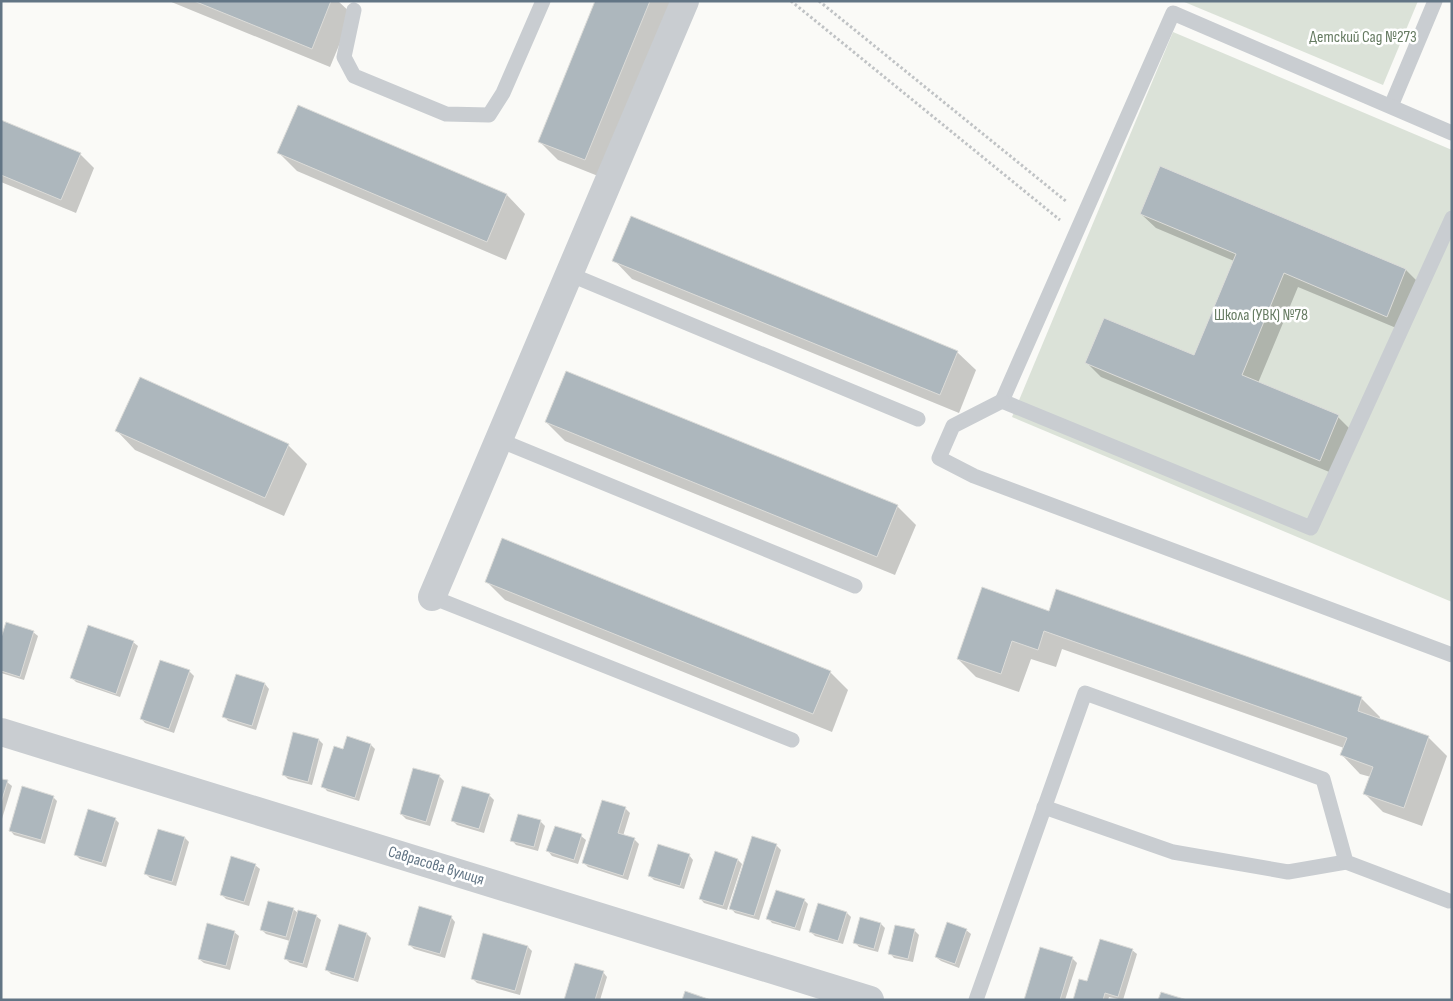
<svg xmlns="http://www.w3.org/2000/svg" width="1453" height="1001" viewBox="0 0 1453 1001" font-family="'Sofia Sans Condensed',sans-serif">
<style>
.green{fill:#dbe2d8}
.shadow{fill:#0003}
.building{fill:#adb7bd;stroke:#dcdcd9}
.lines{fill:none;stroke-linecap:round;stroke-linejoin:round}
.path{stroke:#c0c3c5;stroke-width:3;stroke-dasharray:2.5 2.5;stroke-linecap:butt}
.lane{stroke:#c9cdd1;stroke-width:15}
.street{stroke:#c9cdd1;stroke-width:28}
.labels{text-anchor:middle;dominant-baseline:central;stroke-width:5;stroke-linejoin:round;paint-order:stroke}
.park-label{font-size:16px;fill:#667b62;stroke:#fff}
.street-label{font-size:16px;fill:#627585;stroke:#fff}
</style>
<rect width="100%" height="100%" fill="#fafaf7"/>
<g class="green">
<polygon points="1182,1 1418,1 1383,85"/>
<polygon points="1173,32 1452,150 1452,602 1012,417"/>
</g>
<g class="shadow">
<polygon points="169,1 338,1 352,14 330,67"/>
<polygon points="596,1 675,1 603,178 558,160 539,141"/>
<polygon points="298,107 507,195 525,214 506,260 297,171 279,153"/>
<polygon points="1,121 80,154 94,168 76,213 1,182"/>
<polygon points="1160,168 1406,270 1420,284 1401,330 1298,287 1258,383 1338,417 1352,431 1334,474 1101,377 1087,363 1195,357 1234,261 1156,228 1141,214"/>
<polygon points="614,260 957,352 976,370 959,413 632,279"/>
<polygon points="546,422 897,506 916,525 895,575 565,441"/>
<polygon points="117,431 288,445 307,464 284,516 135,450"/>
<polygon points="486,581 830,672 848,690 832,732 505,600"/>
<polygon points="1057,591 1362,699 1380,717 1379,720 1428,737 1447,756 1422,826 1383,812 1365,794 1371,777 1360,774 1342,755 1344,748 1062,649 1056,667 1031,659 1019,692 976,677 958,659 1049,613"/>
<polygon points="33,632 38,636 24,680 1,673 1,642"/>
<polygon points="133,642 138,646 120,697 76,682 71,677"/>
<polygon points="189,671 194,676 174,733 145,723 141,718"/>
<polygon points="237,675 265,684 269,689 256,730 228,721 224,716"/>
<polygon points="319,740 323,744 312,785 288,779 284,775"/>
<polygon points="371,745 375,749 359,801 327,791 323,786 344,751"/>
<polygon points="439,776 444,781 430,826 406,819 401,814"/>
<polygon points="1,780 7,782 12,786 1,822"/>
<polygon points="489,795 494,800 484,833 457,825 453,821"/>
<polygon points="53,797 57,801 45,844 14,835 10,830"/>
<polygon points="625,808 630,813 623,836 634,839 639,844 628,880 588,867 584,863"/>
<polygon points="115,819 119,823 106,867 80,859 76,855"/>
<polygon points="540,821 545,826 538,851 516,845 512,840"/>
<polygon points="158,830 185,838 189,842 176,886 150,878 146,874"/>
<polygon points="581,836 586,840 578,864 552,856 548,851"/>
<polygon points="776,845 781,850 759,920 735,913 731,908"/>
<polygon points="689,855 693,860 684,889 654,880 650,876"/>
<polygon points="738,860 742,864 727,910 704,903 700,898"/>
<polygon points="255,865 260,869 249,906 226,899 221,894"/>
<polygon points="804,900 808,904 800,931 772,923 768,918"/>
<polygon points="293,909 298,913 316,916 321,920 307,968 290,963 285,958 290,941 266,934 262,930"/>
<polygon points="847,913 851,917 843,944 815,936 810,931"/>
<polygon points="451,917 455,922 445,958 414,949 409,944"/>
<polygon points="881,924 885,928 878,952 859,947 855,942"/>
<polygon points="966,930 971,934 959,968 941,961 936,957"/>
<polygon points="915,931 919,935 913,962 894,958 890,953"/>
<polygon points="234,932 239,936 230,970 204,963 199,959"/>
<polygon points="367,934 371,938 358,982 331,974 327,970"/>
<polygon points="528,947 532,951 520,995 477,983 472,978"/>
<polygon points="1132,950 1137,954 1123,1000 1109,997 1108,1000 1074,1000 1088,982"/>
<polygon points="1072,958 1077,963 1065,1000 1026,1000"/>
<polygon points="603,972 607,977 600,1000 565,1000"/>
</g>
<g class="building">
<polygon points="194,1 331,1 312,49"/>
<polygon points="595,1 650,1 585,160 538,142"/>
<polygon points="298,105 507,194 487,242 277,153"/>
<polygon points="1,120 81,153 61,200 1,175"/>
<polygon points="1160,166 1406,269 1387,317 1284,273 1242,375 1339,415 1320,461 1085,363 1104,318 1194,355 1236,254 1140,214"/>
<polygon points="631,216 958,351 940,395 612,261"/>
<polygon points="566,371 898,505 877,557 545,422"/>
<polygon points="140,377 289,444 265,498 115,431"/>
<polygon points="502,538 831,671 813,714 485,582"/>
<polygon points="982,587 1049,611 1056,589 1362,697 1358,711 1429,736 1404,808 1363,794 1373,767 1340,755 1347,738 1044,631 1038,650 1012,641 1001,674 957,659"/>
<polygon points="6,622 34,631 20,677 1,671 1,638"/>
<polygon points="88,625 134,641 116,694 70,678"/>
<polygon points="160,660 190,670 169,729 140,719"/>
<polygon points="236,674 265,683 252,726 222,717"/>
<polygon points="293,732 319,739 308,782 282,775"/>
<polygon points="347,736 371,744 355,798 321,787 334,746 343,749"/>
<polygon points="413,768 440,775 426,822 400,814"/>
<polygon points="1,779 8,780 1,803"/>
<polygon points="22,786 54,796 41,840 9,831"/>
<polygon points="462,786 490,794 479,829 451,821"/>
<polygon points="602,800 626,807 618,833 635,838 623,876 582,863"/>
<polygon points="88,809 116,818 102,863 74,855"/>
<polygon points="518,814 541,820 534,847 510,841"/>
<polygon points="555,826 582,834 574,860 546,851"/>
<polygon points="158,829 185,837 172,882 144,874"/>
<polygon points="752,836 777,844 754,916 729,909"/>
<polygon points="658,844 690,854 680,886 648,876"/>
<polygon points="715,851 738,859 723,906 699,899"/>
<polygon points="231,856 256,864 244,902 220,895"/>
<polygon points="776,890 805,899 795,928 766,919"/>
<polygon points="268,901 294,908 286,937 260,930"/>
<polygon points="818,903 847,912 838,941 809,932"/>
<polygon points="419,906 452,916 440,954 408,945"/>
<polygon points="298,910 317,915 303,964 284,959"/>
<polygon points="860,917 881,923 874,949 853,943"/>
<polygon points="947,922 967,929 955,964 935,957"/>
<polygon points="207,923 235,931 226,966 198,959"/>
<polygon points="339,924 367,933 354,979 325,970"/>
<polygon points="895,925 915,929 908,959 888,954"/>
<polygon points="483,933 528,946 515,991 471,979"/>
<polygon points="1100,939 1133,949 1118,997 1105,993 1103,1000 1073,1000 1079,979 1087,981"/>
<polygon points="1040,947 1073,957 1060,1000 1024,1000"/>
<polygon points="575,963 604,971 595,1000 564,1000"/>
<polygon points="685,991 711,1000 682,1000"/>
<polygon points="1161,992 1187,1000 1158,1000"/>
</g>
<g class="lines">
<g class="path">
<polyline points="791,1 1060,220"/>
<polyline points="819,1 1067,202"/>
</g>
<g class="lane">
<polyline points="354,10 344,57 354,76 446,114 489,115 503,93 543,1"/>
<polyline points="1391,106 1435,1"/>
<polyline points="1452,133 1173,13 1002,401 1311,528 1452,218"/>
<polyline points="569,274 918,419"/>
<polyline points="1002,401 953,426 939,458 974,476 1452,655"/>
<polyline points="499,440 855,586"/>
<polyline points="432,597 792,740"/>
<polyline points="1044,807 1173,852 1288,872 1346,862"/>
<polyline points="976,1000 1085,693 1323,779 1346,862 1449,901"/>
</g>
<g class="street">
<polyline points="432,597 685,1"/>
<polyline points="1,732 870,1000"/>
</g>
</g>
<g class="labels">
<g class="park-label">
<text x="1363" y="37">Детский Сад №273</text>
<text x="1261" y="315">Школа (УВК) №78</text>
</g>
<g class="street-label">
<text transform="translate(436 866) rotate(17)">Саврасова вулиця</text>
</g>
</g>
<rect width="1453" height="1001" fill="none" stroke="#627585" stroke-width="5"/>
</svg>
